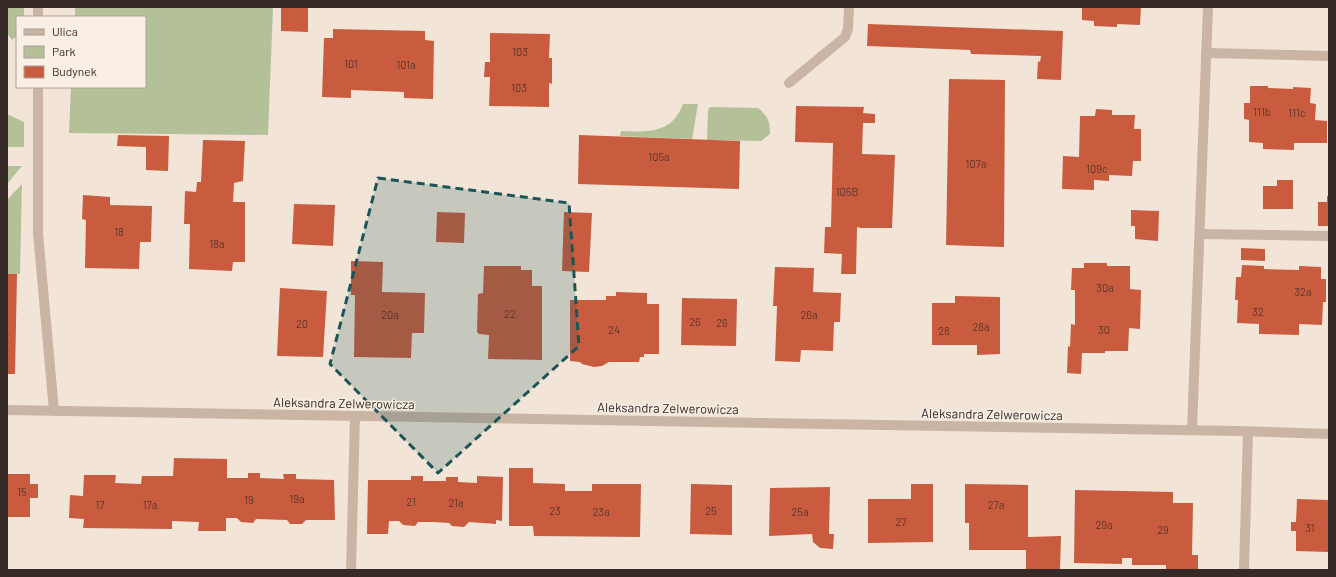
<svg xmlns="http://www.w3.org/2000/svg" width="1336" height="577" viewBox="0 0 1336 577" font-family="Barlow,sans-serif">
<style>
.green{fill:#b4c198}
.building{fill:#c95c3f}
.lines{fill:none;stroke-linecap:round;stroke-linejoin:round}
.minor{stroke:#cab4a4;stroke-width:10}
.marked{fill:#1b5557;fill-opacity:0.2;stroke:#1b5557;stroke-width:3;stroke-dasharray:8 5;stroke-linejoin:round}
.labels{text-anchor:middle;dominant-baseline:central;stroke-width:3;stroke-linejoin:round;paint-order:stroke}
.number-label{font-size:11px;fill:#5a362c}
.street-label{font-size:13px;fill:#352a26;stroke:#f9efe4}
</style>
<rect width="100%" height="100%" fill="#f2e5d8"/>
<g class="green">
<polygon points="7,7 24,7 24,17 17,17 17,36 12,40 7,33"/>
<polygon points="75,7 273,7 268,135 69,133 71,87 145,87 145,17 75,17"/>
<path d="M 683,104 L 698,104 L 692,139 L 620,136 L 621,131 C 647,132 672,134 683,104 Z"/>
<path d="M 710,107 L 758,108 C 768,116 770,122 770,134 L 761,141 L 707,140 L 708,110 Z"/>
<polygon points="7,114 24,122 24,147 7,147"/>
<polygon points="7,166 22,166 7,184"/>
<polygon points="22,184 20,274 7,274 7,200"/>
</g>
<g class="building">
<polygon points="281,7 308,7 308,32 281,31"/>
<polygon points="1082,7 1141,7 1140,25 1117,24 1117,27 1094,26 1094,21 1082,20"/>
<polygon points="868,24 1063,31 1061,80 1037,79 1038,61 1040,62 1041,56 971,54 970,50 867,46"/>
<polygon points="333,29 425,31 425,40 434,41 433,99 404,98 404,92 351,90 351,98 322,97 324,38 333,38"/>
<polygon points="490,33 550,34 549,58 552,58 552,84 549,83 549,107 489,106 490,77 484,77 485,62 490,62"/>
<polygon points="949,79 1005,80 1004,247 946,245"/>
<polygon points="1250,86 1268,86 1268,88 1293,89 1293,87 1311,88 1310,103 1316,104 1315,120 1327,121 1327,143 1294,143 1294,150 1263,149 1263,143 1249,142 1249,120 1244,119 1244,103 1250,103"/>
<polygon points="796,106 864,107 863,113 875,114 875,123 863,123 862,154 895,155 892,228 861,228 857,227 856,274 841,274 842,254 824,253 825,227 831,227 833,143 795,142"/>
<polygon points="1096,109 1112,110 1112,115 1135,115 1134,129 1141,129 1141,161 1133,161 1132,176 1109,175 1109,181 1094,180 1094,190 1062,189 1063,156 1079,157 1080,116 1095,116"/>
<polygon points="118,135 169,136 168,171 146,170 146,147 117,146"/>
<polygon points="579,135 740,141 739,189 578,184"/>
<polygon points="203,140 245,141 243,181 234,183 233,202 245,202 245,262 233,262 232,271 189,269 190,224 184,224 185,191 196,192 197,182 201,182"/>
<polygon points="1277,180 1293,180 1293,209 1263,209 1263,186 1277,186"/>
<polygon points="83,195 110,197 110,205 152,206 151,242 140,242 139,269 85,268 86,220 82,219"/>
<polygon points="1327,196 1329,196 1329,226 1318,226 1318,202 1327,202"/>
<polygon points="294,204 335,205 333,246 292,244"/>
<polygon points="1131,210 1159,211 1158,241 1135,239 1135,226 1131,226"/>
<polygon points="437,212 465,213 464,243 436,242"/>
<polygon points="564,212 592,213 589,272 562,271"/>
<polygon points="1241,248 1265,249 1265,261 1241,260"/>
<polygon points="351,261 383,262 382,292 425,293 424,333 412,333 411,358 354,357 355,295 351,295"/>
<polygon points="1084,263 1107,263 1107,266 1130,266 1130,289 1141,290 1140,329 1129,328 1128,351 1105,351 1105,353 1082,353 1081,374 1067,373 1068,346 1070,347 1071,324 1075,325 1075,290 1071,290 1072,268 1084,268"/>
<polygon points="1242,265 1264,266 1264,269 1299,270 1299,266 1321,267 1321,279 1326,279 1326,302 1323,302 1322,325 1299,324 1299,335 1259,334 1259,324 1237,323 1238,300 1235,300 1236,277 1241,277"/>
<polygon points="484,266 521,266 521,270 532,270 532,286 542,286 542,360 488,359 489,335 479,334 477,332 478,294 483,293"/>
<polygon points="775,267 814,268 813,292 841,293 840,322 834,322 833,351 801,350 800,362 775,361 777,306 773,306"/>
<polygon points="7,274 17,274 15,374 7,374"/>
<polygon points="280,288 327,291 323,357 277,356"/>
<polygon points="616,292 647,293 647,304 659,304 659,354 644,354 644,357 640,357 639,362 609,362 602,366 594,367 582,364 580,362 570,361 570,300 606,300 606,296 616,296"/>
<polygon points="955,296 1000,297 1000,354 977,355 977,345 932,345 932,303 955,303"/>
<polygon points="682,298 737,299 736,346 681,345"/>
<polygon points="174,458 227,459 227,478 248,478 248,473 260,473 260,478 284,479 283,474 296,474 296,479 334,480 335,520 306,520 302,524 290,524 287,520 256,519 253,523 241,522 237,518 226,518 226,531 198,531 199,522 172,521 172,529 83,528 84,519 69,518 70,495 83,496 84,475 116,475 115,483 141,484 142,476 173,476"/>
<polygon points="509,468 533,468 533,483 565,484 565,491 592,491 592,484 641,484 640,537 534,536 533,526 509,526"/>
<polygon points="7,474 30,474 30,484 38,484 38,498 30,498 30,517 7,517"/>
<polygon points="411,476 423,476 423,481 446,481 446,477 458,477 458,482 477,483 477,476 503,477 502,521 496,520 496,524 469,522 464,527 452,526 449,523 434,522 418,522 415,526 403,525 399,521 389,521 388,534 367,534 368,480 411,480"/>
<polygon points="691,484 732,485 732,535 690,534"/>
<polygon points="911,484 933,484 933,542 868,543 868,499 911,499"/>
<polygon points="965,484 1028,485 1028,537 1061,536 1060,570 1026,570 1026,550 969,550 969,523 965,523"/>
<polygon points="830,487 829,534 834,534 833,549 820,548 813,542 812,534 769,536 770,488"/>
<polygon points="1075,490 1173,492 1173,503 1193,503 1192,555 1198,555 1198,570 1166,570 1166,565 1132,565 1132,558 1122,558 1122,564 1074,563"/>
<polygon points="1297,499 1329,500 1329,552 1296,551 1296,531 1291,531 1291,522 1296,522"/>
</g>
<g class="lines">
<g class="minor">
<polyline points="38,17 38,7"/>
<polyline points="1206,53 1329,56"/>
<polyline points="789,83 845,37 848,29 849,7"/>
<polyline points="38,87 38,233 54,411"/>
<polyline points="1200,234 1329,236"/>
<polyline points="7,410 1238,431 1329,434"/>
<polyline points="1192,430 1208,7"/>
<polyline points="351,570 355,416"/>
<polyline points="1244,570 1248,432"/>
</g>
</g>
<path class="marked" d="M 378,178 L 569,203 L 579,346 L 438,473 L 330,364 Z"/>
<g class="labels">
<g class="number-label">
<text x="520" y="51">103</text>
<text x="351" y="63">101</text>
<text x="406" y="64">101a</text>
<text x="519" y="87">103</text>
<text x="1262" y="111">111b</text>
<text x="1297" y="112">111c</text>
<text x="659" y="156">105a</text>
<text x="976" y="163">107a</text>
<text x="1097" y="168">109c</text>
<text x="847" y="191">105B</text>
<text x="119" y="231">18</text>
<text x="217" y="243">18a</text>
<text x="1105" y="287">30a</text>
<text x="1303" y="291">32a</text>
<text x="1258" y="311">32</text>
<text x="510" y="313">22</text>
<text x="390" y="314">20a</text>
<text x="809" y="314">26a</text>
<text x="695" y="321">26</text>
<text x="722" y="322">26</text>
<text x="302" y="323">20</text>
<text x="981" y="326">28a</text>
<text x="614" y="329">24</text>
<text x="1104" y="329">30</text>
<text x="944" y="330">28</text>
<text x="22" y="491">15</text>
<text x="297" y="498">19a</text>
<text x="249" y="499">19</text>
<text x="411" y="501">21</text>
<text x="456" y="502">21a</text>
<text x="100" y="504">17</text>
<text x="150" y="504">17a</text>
<text x="996" y="504">27a</text>
<text x="555" y="510">23</text>
<text x="711" y="510">25</text>
<text x="601" y="511">23a</text>
<text x="800" y="511">25a</text>
<text x="901" y="521">27</text>
<text x="1104" y="524">29a</text>
<text x="1310" y="527">31</text>
<text x="1163" y="529">29</text>
</g>
<g class="street-label">
<text transform="translate(344 403) rotate(1)">Aleksandra Zelwerowicza</text>
<text transform="translate(668 408) rotate(1)">Aleksandra Zelwerowicza</text>
<text transform="translate(992 414) rotate(1)">Aleksandra Zelwerowicza</text>
</g>
</g>
<rect width="1336" height="577" fill="none" stroke="#352a26" stroke-width="16"/>
<rect x="16" y="16" width="130" height="72" fill="#f9efe4" stroke="#aba098"/>
<rect x="24" y="29" width="20" height="6" fill="#cab4a4" stroke="#aba098"/>
<text x="52" y="36" font-size="12" fill="#352a26">Ulica</text>
<rect x="24" y="46" width="20" height="12" fill="#b4c198" stroke="#aba098"/>
<text x="52" y="56" font-size="12" fill="#352a26">Park</text>
<rect x="24" y="66" width="20" height="12" fill="#c95c3f" stroke="#aba098"/>
<text x="52" y="76" font-size="12" fill="#352a26">Budynek</text>
</svg>
